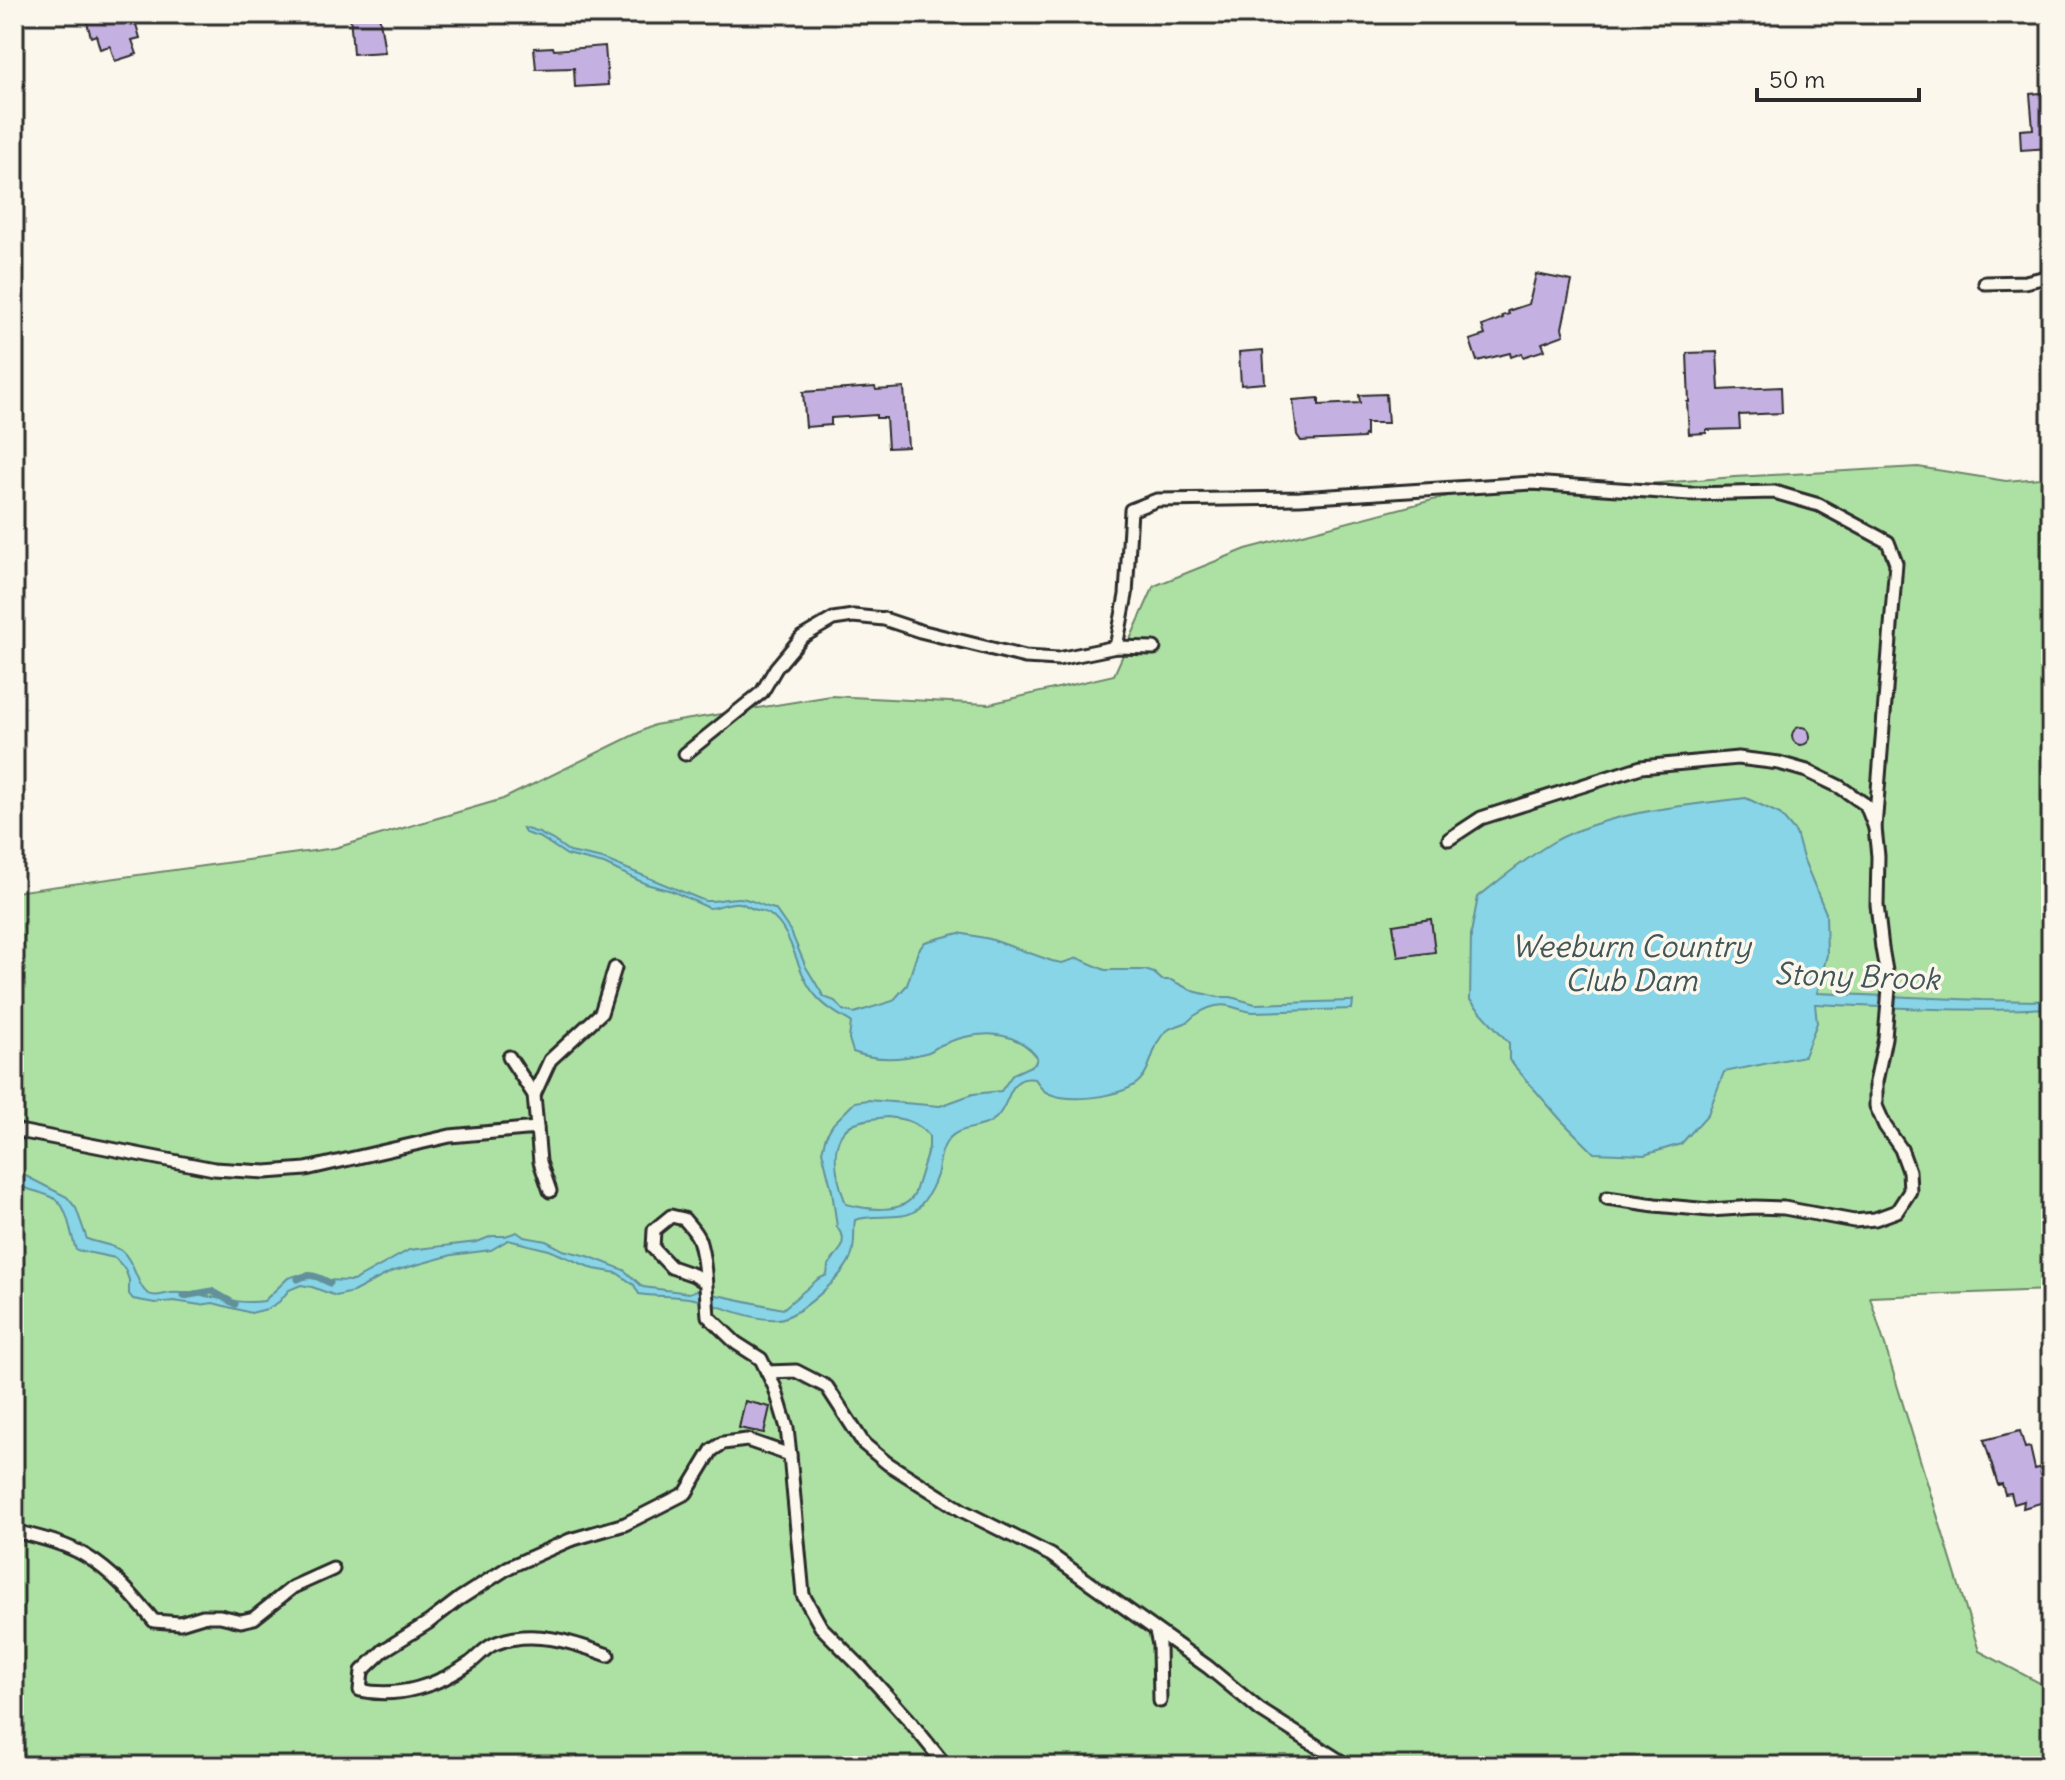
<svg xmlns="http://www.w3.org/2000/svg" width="2065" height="1780" viewBox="0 0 2065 1780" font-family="Delius,sans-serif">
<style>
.green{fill:#ade1a3;stroke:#6c8667;stroke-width:2}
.water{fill:#87d5e6;stroke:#62919b;stroke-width:2;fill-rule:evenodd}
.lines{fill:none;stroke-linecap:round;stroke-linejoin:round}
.stream{stroke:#62919b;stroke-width:7}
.building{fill:#c5b1e1;stroke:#2b2b2b;stroke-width:2}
.lane-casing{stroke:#2b2b2b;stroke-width:17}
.lane{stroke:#fbf7ec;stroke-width:11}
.labels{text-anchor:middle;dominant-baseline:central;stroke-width:7;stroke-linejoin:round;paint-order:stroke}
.water-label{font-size:30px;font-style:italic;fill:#42565a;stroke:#fbf7ec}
</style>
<rect width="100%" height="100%" fill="#fbf7ec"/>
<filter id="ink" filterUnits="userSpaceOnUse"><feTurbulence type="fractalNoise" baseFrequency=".0125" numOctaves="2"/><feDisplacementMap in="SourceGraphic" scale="16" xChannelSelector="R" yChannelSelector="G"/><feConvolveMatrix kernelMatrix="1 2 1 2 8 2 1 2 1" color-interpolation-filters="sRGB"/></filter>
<g filter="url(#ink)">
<polygon class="green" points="1918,467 2006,481 2051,477 2051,1290 1870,1297 1979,1651 2051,1689 2051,1766 14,1766 14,892 335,848 503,799 654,725 831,696 989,704 1114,675 1154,586 1246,549 1467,491 1578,491 1635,485 1735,477"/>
<g class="water">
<path d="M 1746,798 L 1780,814 L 1796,833 L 1803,858 L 1826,913 L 1827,955 L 1817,993 L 1981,1000 L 2051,1001 L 2051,1008 C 1972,1012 1894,1008 1815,1004 L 1817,1023 L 1804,1056 L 1724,1072 L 1708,1114 L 1681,1144 L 1644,1155 L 1594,1153 L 1560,1119 L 1509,1060 L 1509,1043 L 1470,1000 L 1471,933 L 1478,897 C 1502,878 1526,858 1553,842 C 1606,812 1686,805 1746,798 Z"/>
<path d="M 523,828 L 539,833 L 553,840 L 570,852 L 603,859 L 705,901 C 717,902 728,897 740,898 C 752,899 763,907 775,909 L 791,932 L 806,967 L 824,997 L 835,1001 L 843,1010 L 854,1013 L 893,1001 L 907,985 L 918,951 L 925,942 L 959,933 L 990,939 L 1052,961 L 1062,963 L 1078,958 L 1105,970 L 1145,970 L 1154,973 L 1162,980 L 1171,980 L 1193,991 L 1217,997 L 1231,997 L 1255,1004 L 1349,1001 L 1353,1001 L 1352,1009 L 1253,1012 C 1242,1011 1238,1008 1229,1006 C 1217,1003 1204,1009 1194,1016 C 1191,1018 1189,1022 1185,1023 C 1179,1026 1173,1026 1168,1030 C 1151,1042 1154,1069 1137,1083 C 1121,1097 1059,1106 1042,1089 C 1039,1086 1038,1082 1035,1079 C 1007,1074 1012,1103 996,1118 C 982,1131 959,1125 948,1140 C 940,1150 940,1163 937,1175 C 934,1184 929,1194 923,1202 C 920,1205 919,1209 915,1211 C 900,1221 872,1213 855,1220 C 853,1233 856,1244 851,1257 C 844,1276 799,1317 778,1319 C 752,1321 719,1305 694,1299 C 676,1295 657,1297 639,1294 L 634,1285 L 617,1273 L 594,1269 L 549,1250 L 508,1240 L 491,1250 L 452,1255 L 391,1272 L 353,1292 L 336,1296 L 312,1287 L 301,1285 L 289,1290 L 279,1302 L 267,1309 L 251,1313 L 213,1303 L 200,1305 L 174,1301 L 155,1303 L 133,1299 L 129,1294 L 129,1280 L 125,1269 L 115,1258 L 76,1250 C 71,1236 68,1210 58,1201 C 49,1193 25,1189 14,1185 L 14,1170 L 67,1197 L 76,1208 L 87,1239 C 97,1243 115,1245 122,1251 C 135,1262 137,1286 147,1293 C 155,1298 162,1294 171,1293 C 201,1291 232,1306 264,1301 L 288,1278 L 298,1275 L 323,1280 L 353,1281 L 409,1250 L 477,1242 L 492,1236 L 505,1236 L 517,1232 L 524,1237 L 546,1241 L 563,1250 L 588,1256 L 624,1270 L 643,1287 L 689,1293 L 700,1289 L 717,1295 L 783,1309 L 818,1279 L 827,1275 L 828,1266 L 842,1247 L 843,1237 L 837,1227 L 832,1191 L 822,1151 L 826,1136 L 833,1124 L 855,1102 L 868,1100 L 940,1106 L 973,1094 L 1001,1091 L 1013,1074 L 1035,1064 L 1037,1057 C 1014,1027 974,1031 941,1045 C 936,1047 932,1052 925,1053 C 900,1060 877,1061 853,1052 L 849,1039 L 851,1022 C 839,1015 825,1007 816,996 C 795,973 795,932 769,914 C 763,910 757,911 751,908 C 744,905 747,905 740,903 C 729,901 719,908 709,908 L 672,891 L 646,884 L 604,864 L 567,855 L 541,838 L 525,833 ZM 887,1117 C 905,1119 917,1121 929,1136 L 929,1147 L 914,1195 C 902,1215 865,1209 846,1204 C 837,1180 825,1137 855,1123 C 865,1119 877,1118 887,1117 Z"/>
</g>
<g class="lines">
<g class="stream">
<path d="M 298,1279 C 311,1272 318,1277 330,1283"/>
<polyline points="184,1296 212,1291 235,1304"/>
</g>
</g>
<g class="building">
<polygon points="90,14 133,14 140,38 132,40 137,54 115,61 110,46 100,49 96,35 91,37 86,19 91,18"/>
<polygon points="350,14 379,14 385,52 353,54"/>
<polygon points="605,46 608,85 575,87 574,68 536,69 534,48 553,47 554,50"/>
<polygon points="2051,92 2051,148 2021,150 2020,130 2033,129 2030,94"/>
<polygon points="1536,274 1572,281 1562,328 1564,335 1542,343 1545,350 1523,357 1522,353 1511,357 1510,353 1477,361 1470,340 1485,335 1482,326 1503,318 1502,316 1509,314 1508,311 1529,304"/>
<polygon points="1263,350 1265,383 1241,385 1239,352"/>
<polygon points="1717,352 1719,390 1781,387 1782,413 1739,415 1740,429 1706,430 1706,433 1689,434 1687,402 1689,402 1687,353"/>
<polygon points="875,387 876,390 904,388 908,447 888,448 886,418 876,418 876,415 831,418 831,425 806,427 803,392"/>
<polygon points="1386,394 1388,423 1366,423 1366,436 1364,435 1363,438 1301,441 1297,435 1293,400 1319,398 1319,405 1360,403 1359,395"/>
<circle cx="1801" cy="736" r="9"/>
<polygon points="1431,919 1435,952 1398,957 1393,925"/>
<polygon points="745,1401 770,1407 764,1433 739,1428"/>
<polygon points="2020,1431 2025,1448 2030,1447 2035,1469 2051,1465 2051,1500 2023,1508 2024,1501 2014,1504 2011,1493 2005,1494 2002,1484 1998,1485 1984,1440"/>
</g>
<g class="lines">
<g class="lane-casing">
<g id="lane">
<polyline points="1985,283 2025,282 2051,276"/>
<polyline points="1116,647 1126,595 1131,510 1157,500 1300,498 1532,483 1690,494 1774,492 1819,505 1888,542 1896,563 1875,828 1866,805 1840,787 1807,771 1779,763 1738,758 1641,767 1481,818 1449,839"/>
<polyline points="685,754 762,692 776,668 802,637 833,619 853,616 884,619 920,631 1025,657 1058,659 1116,647 1154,648"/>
<polyline points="509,1057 534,1095 537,1128"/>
<polyline points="534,1095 550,1060 601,1013 615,968"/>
<polyline points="14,1130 214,1169 266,1172 306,1169 450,1136 537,1128 540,1162 550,1191"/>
<polyline points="1607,1198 1655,1205 1710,1210 1755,1207 1784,1208 1854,1221 1875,1219 1897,1211 1910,1191 1909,1171 1901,1149 1885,1126 1876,1106 1876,1082 1885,1038 1889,988 1882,948 1877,905 1878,856 1875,828"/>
<path d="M 705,1282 L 694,1275 L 671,1267 L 653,1248 L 654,1230 L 671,1216 L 684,1219 C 689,1225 696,1232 699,1240 C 706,1261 706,1293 708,1316 L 736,1343 L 761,1359 L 775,1388 L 787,1428 L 790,1455 L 803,1595 L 821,1627 L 861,1667 L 909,1720 L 946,1766"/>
<polyline points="767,1372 796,1371 827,1387 864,1444 887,1463 963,1511 1051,1555 1208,1667 1260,1710 1348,1766"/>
<path d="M 14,1531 C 38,1537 65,1543 86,1556 C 113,1572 134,1597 154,1621 L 180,1623 L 203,1616 L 220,1616 L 241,1621 L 254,1618 L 293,1587 L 333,1569"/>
<polyline points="1156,1631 1159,1645 1160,1701"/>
<path d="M 608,1655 C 572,1642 531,1628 494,1644 C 485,1648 478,1657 470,1663 C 439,1685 398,1699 360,1690 L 362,1671 L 384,1650 L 429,1622 L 459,1599 L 509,1567 L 570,1540 L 625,1524 L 686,1493 L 712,1450 L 723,1443 L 747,1440 L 790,1455"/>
</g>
</g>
<use href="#lane" class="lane"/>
</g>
</g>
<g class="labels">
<g class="water-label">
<text x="1631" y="946">Weeburn Country<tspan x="1631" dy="34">Club Dam</tspan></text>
<text transform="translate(1857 976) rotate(2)">Stony Brook</text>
</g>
</g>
<rect width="2065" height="1780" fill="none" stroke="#fbf7ec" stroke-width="48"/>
<rect x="24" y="24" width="2017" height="1732" fill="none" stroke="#2b2b2b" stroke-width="3" filter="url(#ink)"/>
<path d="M1757 88v12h162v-12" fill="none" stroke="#2b2b2b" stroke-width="4"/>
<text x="1769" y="88" font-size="24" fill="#2b2b2b" stroke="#fbf7ec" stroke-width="6" paint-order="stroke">50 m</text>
</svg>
